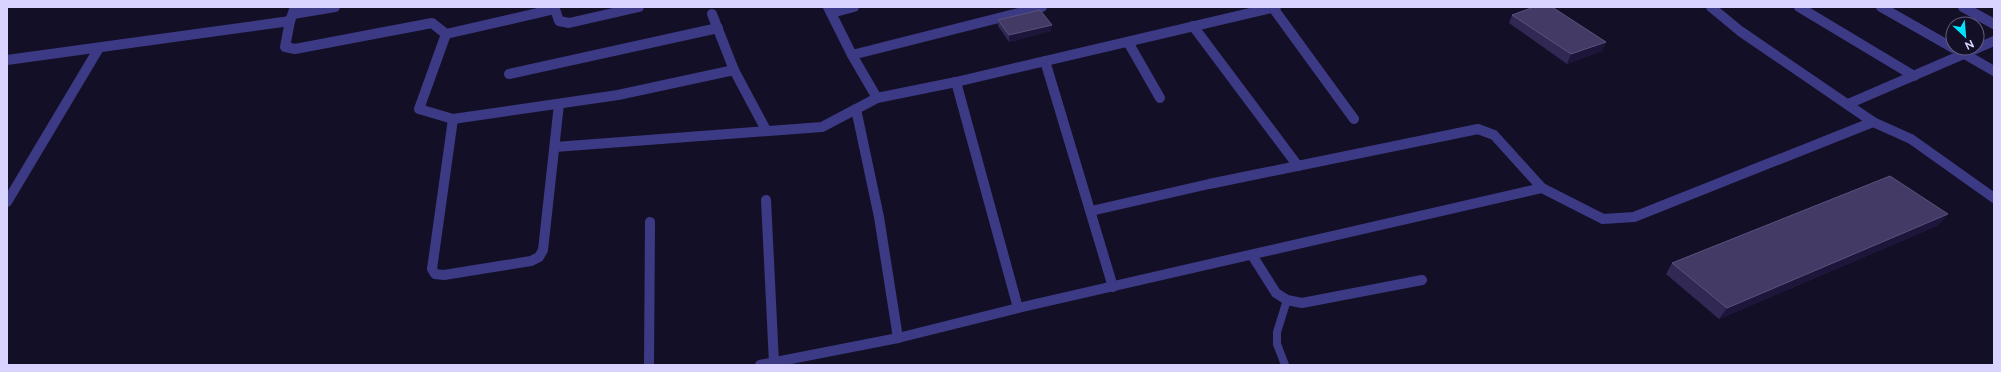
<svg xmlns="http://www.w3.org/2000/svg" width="2001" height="372" viewBox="0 0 2001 372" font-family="Raleway,sans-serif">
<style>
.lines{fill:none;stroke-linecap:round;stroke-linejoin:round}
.service{stroke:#3d3a85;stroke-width:8}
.minor{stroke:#3d3a85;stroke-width:10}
.wall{fill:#312854}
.shaded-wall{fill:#1d163a}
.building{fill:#433a66;stroke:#5a527e}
</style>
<rect width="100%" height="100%" fill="#130f26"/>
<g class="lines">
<polyline class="service" points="1285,365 1277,344 1277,332 1287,300"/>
<g class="minor">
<polyline points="295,7 290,21 285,47 295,49 432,23 446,34 419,109 453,119 618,95 734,70"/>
<polyline points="1711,7 1740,31 1873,122 1911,139 1994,198"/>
<polyline points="1799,7 1914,76"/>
<polyline points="1881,7 1953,48"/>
<polyline points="1963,7 1994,24"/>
<polyline points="1273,8 1354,119"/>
<polyline points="831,13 854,7"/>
<polyline points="293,14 335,7"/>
<polyline points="712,14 734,70 766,130"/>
<polyline points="1193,26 1298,166"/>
<polyline points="446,34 555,9 559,21 569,23 639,7"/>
<polyline points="1128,42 1160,98"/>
<polyline points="1961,52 1994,71"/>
<polyline points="852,55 1042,7"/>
<polyline points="7,60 290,21"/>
<polyline points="1045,61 1113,287"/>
<polyline points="509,74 718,28"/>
<polyline points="956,82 1018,308"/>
<polyline points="877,98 956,82 1276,7"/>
<polyline points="1848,104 1994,41"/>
<polyline points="856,109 879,217 898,338"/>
<polyline points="453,119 432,269 435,274 444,275 531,261 539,257 543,250 559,104"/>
<polyline points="555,147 822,127 877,98 852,55 828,7"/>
<polyline points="766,200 774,363"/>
<polyline points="7,202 99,48"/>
<polyline points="1091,211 1209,184 1478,129 1494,135 1542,188 1603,219 1634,217 1873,122"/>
<polyline points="1252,255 1276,293 1287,300 1302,303 1422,280"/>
<polyline points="649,365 650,222"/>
<polyline points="760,365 898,338 1018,308 1542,188"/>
</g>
</g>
<g class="wall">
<polygon points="1512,15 1606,42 1602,51 1567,64 1509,23"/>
<polygon points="998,20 1051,31 1009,42 998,26"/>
<polygon points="1939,225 1719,319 1666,274 1672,263"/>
</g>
<g class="shaded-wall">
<polygon points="1052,25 1051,31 1009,42 1009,35"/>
<polygon points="1606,42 1602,51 1567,64 1571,54"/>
<polygon points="1948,214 1939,225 1719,319 1727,308"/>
</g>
<g class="building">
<polygon points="1534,7 1552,7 1606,42 1571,54 1512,15"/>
<polygon points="1040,10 1052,25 1009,35 998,20"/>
<polygon points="1890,176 1948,214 1727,308 1672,263"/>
</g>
<rect width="2001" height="372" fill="none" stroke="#d9d4ff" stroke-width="16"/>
<g transform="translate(1965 36) rotate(154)"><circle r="19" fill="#130f26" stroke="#625e7d"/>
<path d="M0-3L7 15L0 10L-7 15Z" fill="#00e5ff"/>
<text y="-6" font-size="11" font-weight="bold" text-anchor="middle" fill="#d9d4ff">N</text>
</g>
</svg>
